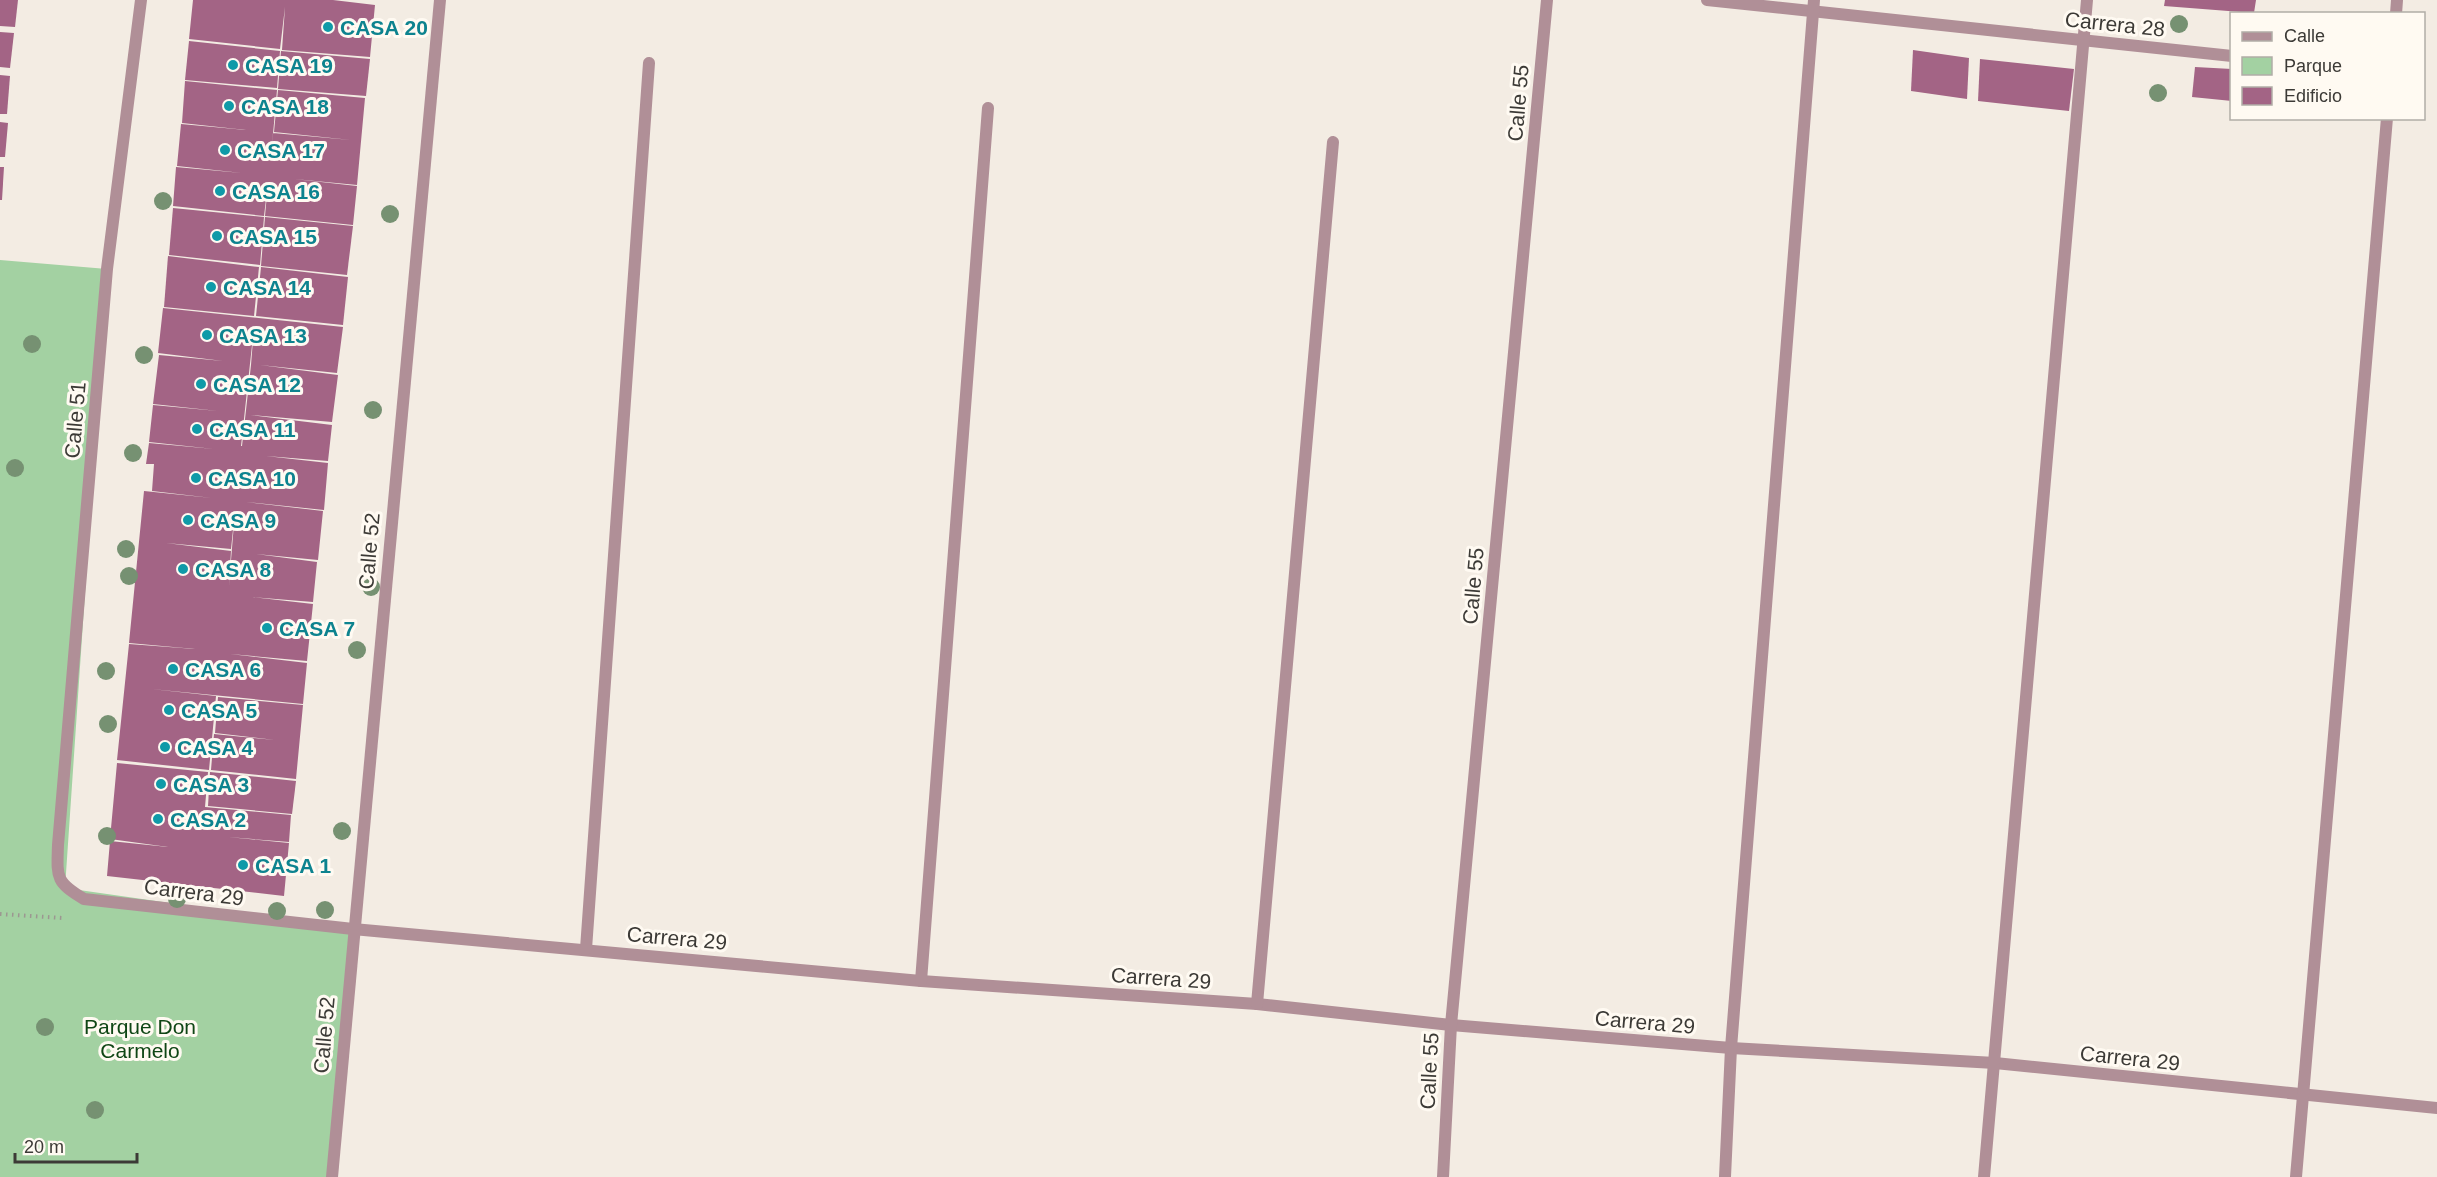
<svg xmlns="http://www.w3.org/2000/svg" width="2437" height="1177" viewBox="0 0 2437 1177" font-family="Arial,sans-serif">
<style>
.green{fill:#a3d1a2}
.building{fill:#a36485;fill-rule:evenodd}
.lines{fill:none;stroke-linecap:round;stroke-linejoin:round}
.path{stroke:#9c9791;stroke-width:4;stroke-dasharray:1.5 4.5;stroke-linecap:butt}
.minor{stroke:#b08f97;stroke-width:12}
.tree{fill:#769172}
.culture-dot{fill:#0f9aa8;stroke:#fffaf2;stroke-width:2}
.labels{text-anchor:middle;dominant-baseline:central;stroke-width:6;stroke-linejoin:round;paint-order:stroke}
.street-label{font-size:21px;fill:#3c3a36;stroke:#fffaf2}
.culture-label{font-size:21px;font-weight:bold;fill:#0d838f;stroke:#fffaf2;text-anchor:start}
.park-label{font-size:21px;fill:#0f4615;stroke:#fffaf2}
</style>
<rect width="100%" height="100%" fill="#f3ece3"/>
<polygon class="green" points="0,260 107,269 65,888 353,929 332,1177 0,1177"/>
<g class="building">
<polygon points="0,0 18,0 15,27 0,26"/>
<polygon points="193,0 333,0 375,5 370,57 282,50 285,7 280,49 189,39"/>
<polygon points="2165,0 2256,0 2254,13 2164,6"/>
<polygon points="0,32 14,33 10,68 0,67"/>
<polygon points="189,41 280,51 277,88 185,80"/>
<polygon points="1913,50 1969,58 1967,99 1911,91"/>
<polygon points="281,51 370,59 366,96 278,89"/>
<polygon points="1980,59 2074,69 2069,111 1978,101"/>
<polygon points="2195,67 2232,69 2232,101 2192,97"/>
<polygon points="0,75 10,76 7,114 0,114"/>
<polygon points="185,81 277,90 270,167 273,133 351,140 274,132 278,90 365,98 357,185 294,179 357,186 353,225 265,216 268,183 264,216 173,206 176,167 242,173 177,166 181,124 246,130 182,123"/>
<polygon points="0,122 8,123 5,157 0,157"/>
<polygon points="0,167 4,167 2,200 0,200"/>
<polygon points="173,208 264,217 260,265 169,255"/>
<polygon points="265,217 353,226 347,275 261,266"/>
<polygon points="168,256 259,267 254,316 164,307"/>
<polygon points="261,267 348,277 343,325 256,316"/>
<path d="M 163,308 L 343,327 L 337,373 L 260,365 L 338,375 L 332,422 L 250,415 L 332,425 L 328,461 L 266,456 L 328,463 L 324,510 L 246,502 L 323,511 L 318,560 L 256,554 L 317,562 L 313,602 L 252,597 L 313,604 L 307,661 L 230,654 L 307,663 L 303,704 L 151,689 L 216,696 L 209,770 L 117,760 L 129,644 L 195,649 L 129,643 L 144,491 L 212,498 L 152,491 L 154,464 L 146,464 L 149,443 L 214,449 L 149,442 L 153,405 L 218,411 L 153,404 L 159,355 L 223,361 L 158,353 ZM 254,327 L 251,365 L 242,446 L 241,446 ZM 235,511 L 229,585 L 231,551 L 166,543 L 231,549 Z"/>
<polygon points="218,697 303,705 296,779 211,770 214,734 275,740 215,733"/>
<polygon points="117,763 208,772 205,807 291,815 289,842 228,837 289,843 284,896 107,876 110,841 168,847 110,839"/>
<polygon points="210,772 296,781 292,814 208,806"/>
</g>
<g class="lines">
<polyline class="path" points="0,914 62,918"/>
<g class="minor">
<path d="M 141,0 L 107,269 L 58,845 C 57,877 55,882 84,899 L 353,929 L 921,981 L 1257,1004 L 1451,1025 L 1731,1048 L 1995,1063 L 2437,1108"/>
<polyline points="1707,0 2232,56"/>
<polyline points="2396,14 2397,0"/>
<polyline points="586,949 649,63"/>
<polyline points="921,981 988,108"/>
<polyline points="1257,1004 1333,142"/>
<polyline points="332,1177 440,0"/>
<polyline points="1443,1177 1451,1025 1547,0"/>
<polyline points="1725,1177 1731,1048 1814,0"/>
<polyline points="1984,1177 2087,0"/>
<polyline points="2296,1177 2387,118"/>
</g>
</g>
<g class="tree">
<circle cx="2179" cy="24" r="9"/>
<circle cx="2158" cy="93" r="9"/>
<circle cx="163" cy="201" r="9"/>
<circle cx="390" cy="214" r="9"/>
<circle cx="32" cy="344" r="9"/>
<circle cx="144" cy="355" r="9"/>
<circle cx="373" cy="410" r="9"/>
<circle cx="133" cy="453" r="9"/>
<circle cx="15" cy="468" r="9"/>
<circle cx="126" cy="549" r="9"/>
<circle cx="129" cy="576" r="9"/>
<circle cx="371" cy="587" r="9"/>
<circle cx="357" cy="650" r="9"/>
<circle cx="106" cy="671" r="9"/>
<circle cx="108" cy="724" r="9"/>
<circle cx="342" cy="831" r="9"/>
<circle cx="107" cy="836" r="9"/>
<circle cx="177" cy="899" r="9"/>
<circle cx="325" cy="910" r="9"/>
<circle cx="277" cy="911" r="9"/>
<circle cx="45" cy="1027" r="9"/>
<circle cx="95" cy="1110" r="9"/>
</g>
<g class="culture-dot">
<circle cx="328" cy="27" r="6"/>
<circle cx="233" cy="65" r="6"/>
<circle cx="229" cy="106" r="6"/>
<circle cx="225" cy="150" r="6"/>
<circle cx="220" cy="191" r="6"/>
<circle cx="217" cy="236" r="6"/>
<circle cx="211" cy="287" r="6"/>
<circle cx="207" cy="335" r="6"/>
<circle cx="201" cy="384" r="6"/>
<circle cx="197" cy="429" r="6"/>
<circle cx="196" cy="478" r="6"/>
<circle cx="188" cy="520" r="6"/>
<circle cx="183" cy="569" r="6"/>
<circle cx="267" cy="628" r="6"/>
<circle cx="173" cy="669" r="6"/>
<circle cx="169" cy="710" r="6"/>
<circle cx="165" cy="747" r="6"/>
<circle cx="161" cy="784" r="6"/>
<circle cx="158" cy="819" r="6"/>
<circle cx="243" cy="865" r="6"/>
</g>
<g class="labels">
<g class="street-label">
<text transform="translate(2115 24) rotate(6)">Carrera 28</text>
<text transform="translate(1518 103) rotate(-85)">Calle 55</text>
<text transform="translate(75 420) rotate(-85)">Calle 51</text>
<text transform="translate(369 551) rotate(-85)">Calle 52</text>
<text transform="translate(1473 586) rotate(-85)">Calle 55</text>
<text transform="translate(194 892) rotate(7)">Carrera 29</text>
<text transform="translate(677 938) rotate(5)">Carrera 29</text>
<text transform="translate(1161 978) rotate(4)">Carrera 29</text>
<text transform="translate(1645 1022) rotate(5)">Carrera 29</text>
<text transform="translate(324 1035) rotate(-85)">Calle 52</text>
<text transform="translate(2130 1058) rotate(6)">Carrera 29</text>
<text transform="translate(1429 1071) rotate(-87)">Calle 55</text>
</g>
<g class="culture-label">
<text x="340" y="27">CASA 20</text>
<text x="245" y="65">CASA 19</text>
<text x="241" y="106">CASA 18</text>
<text x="237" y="150">CASA 17</text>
<text x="232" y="191">CASA 16</text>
<text x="229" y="236">CASA 15</text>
<text x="223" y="287">CASA 14</text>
<text x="219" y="335">CASA 13</text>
<text x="213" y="384">CASA 12</text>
<text x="209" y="429">CASA 11</text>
<text x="208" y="478">CASA 10</text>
<text x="200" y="520">CASA 9</text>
<text x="195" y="569">CASA 8</text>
<text x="279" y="628">CASA 7</text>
<text x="185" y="669">CASA 6</text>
<text x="181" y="710">CASA 5</text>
<text x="177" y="747">CASA 4</text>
<text x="173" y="784">CASA 3</text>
<text x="170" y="819">CASA 2</text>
<text x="255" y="865">CASA 1</text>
</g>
<g class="park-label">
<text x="140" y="1026">Parque Don<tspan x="140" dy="24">Carmelo</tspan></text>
</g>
</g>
<rect x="2230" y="12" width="195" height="108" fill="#fffaf2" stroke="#b1ada7" stroke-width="1.5"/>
<rect x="2242" y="32" width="30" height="9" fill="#b08f97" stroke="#b1ada7" stroke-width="1.5"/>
<text x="2284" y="42" font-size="18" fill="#3c3a36">Calle</text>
<rect x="2242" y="57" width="30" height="18" fill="#a3d1a2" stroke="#b1ada7" stroke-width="1.5"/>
<text x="2284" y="72" font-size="18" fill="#3c3a36">Parque</text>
<rect x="2242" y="87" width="30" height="18" fill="#a36485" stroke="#b1ada7" stroke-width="1.5"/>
<text x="2284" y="102" font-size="18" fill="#3c3a36">Edificio</text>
<path d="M15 1153v9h122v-9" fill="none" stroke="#3c3a36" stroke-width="3"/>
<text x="24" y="1153" font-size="18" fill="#3c3a36" stroke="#fffaf2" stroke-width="4.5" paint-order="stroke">20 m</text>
</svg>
